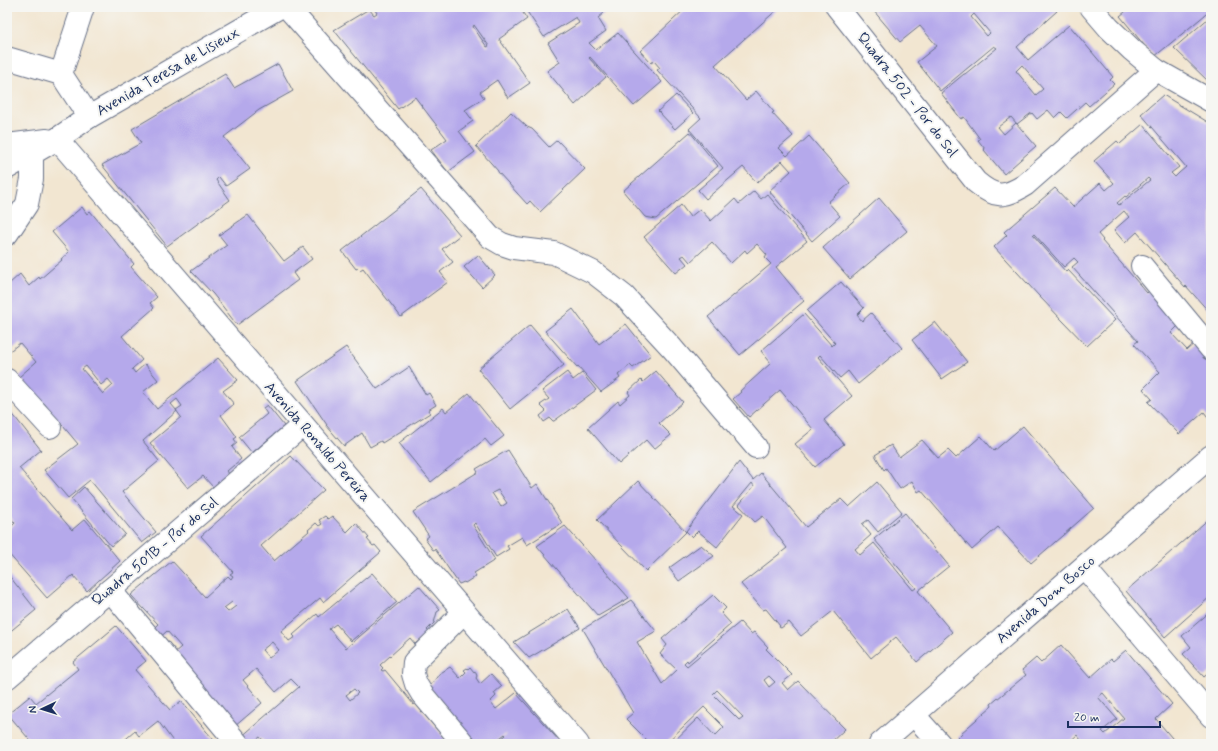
<svg xmlns="http://www.w3.org/2000/svg" width="1218" height="751" viewBox="0 0 1218 751" font-family="Mynerve,sans-serif">
<style>
.building{fill:#b5a9eb;fill-rule:evenodd}
.lines{fill:none;stroke-linecap:round;stroke-linejoin:round}
.minor-casing{stroke:#666f86;stroke-width:24}
.minor{stroke:#fff;stroke-width:22}
.labels{text-anchor:middle;dominant-baseline:central;stroke-width:4;stroke-linejoin:round;paint-order:stroke}
.street-label{font-size:15px;fill:#1b2f5e;stroke:#f6f6f2}
</style>
<rect width="100%" height="100%" fill="#f6f6f2"/>
<filter id="ink" filterUnits="userSpaceOnUse"><feTurbulence type="fractalNoise" baseFrequency=".025" numOctaves="2"/><feDisplacementMap in="SourceGraphic" scale="8" xChannelSelector="R" yChannelSelector="G"/><feConvolveMatrix kernelMatrix="1 2 1 2 8 2 1 2 1" color-interpolation-filters="sRGB"/></filter>
<filter id="wash" filterUnits="userSpaceOnUse"><feTurbulence type="fractalNoise" baseFrequency=".012" numOctaves="4" result="noise"/><feDisplacementMap in="SourceGraphic" scale="16" xChannelSelector="R" yChannelSelector="G"/><feGaussianBlur stdDeviation="0.9" result="paint"/><feColorMatrix in="noise" values="0 0 0 0 0 0 0 0 0 0 0 0 0 0 0 0 0 1.4 0 .05"/><feComposite in="paint" operator="in"/></filter>
<g filter="url(#wash)">
<rect width="100%" height="100%" fill="#f2e6d1"/>
<g id="blocks">
<g class="building">
<path d="M 373,7 L 519,7 L 527,19 L 499,39 L 530,83 L 508,98 L 497,80 L 480,92 L 484,98 L 465,110 L 473,121 L 459,131 L 475,152 L 448,172 L 431,150 L 447,139 L 415,97 L 398,109 L 334,30 L 369,9 L 374,15 L 377,13 ZM 474,25 L 489,46 L 487,47 L 473,27 Z"/>
<polygon points="524,7 611,7 598,18 606,31 589,43 596,50 618,33 662,82 634,106 590,57 589,58 606,77 575,105 547,71 560,62 548,43 579,23 576,17 544,37"/>
<polygon points="687,7 780,7 715,65 746,100 756,91 774,112 772,113 793,136 779,148 787,156 809,136 850,183 828,202 840,216 812,241 769,191 791,171 782,161 757,183 743,167 706,199 698,190 723,168 689,129 701,118 657,70 660,68 654,61 651,63 640,51"/>
<path d="M 876,7 L 1054,7 L 1057,11 L 1017,47 L 1028,60 L 1069,25 L 1113,77 L 1110,80 L 1114,84 L 1089,106 L 1085,102 L 1067,118 L 1061,112 L 1055,118 L 1048,110 L 1037,119 L 1032,113 L 1030,114 L 1017,124 L 1011,117 L 998,127 L 1004,134 L 1016,123 L 1036,146 L 1004,174 L 984,150 L 985,149 L 978,140 L 980,139 L 964,117 L 961,119 L 941,93 L 964,74 L 965,74 L 997,48 L 994,46 L 940,91 L 917,62 L 937,46 L 920,26 L 900,42 L 873,10 ZM 974,14 L 990,33 L 987,36 L 971,17 ZM 1022,65 L 1043,89 L 1036,95 L 1016,71 Z"/>
<polygon points="1131,7 1211,7 1211,10 1154,57 1120,16"/>
<polygon points="1211,16 1211,84 1174,48"/>
<polygon points="278,64 293,91 259,110 224,137 250,169 226,186 219,177 216,180 230,200 167,246 102,165 141,143 132,129 225,74 234,88"/>
<polygon points="676,95 693,113 675,129 658,111"/>
<path d="M 1163,95 L 1211,124 L 1211,212 L 1210,213 L 1211,215 L 1211,314 L 1186,286 L 1185,287 L 1137,232 L 1125,243 L 1114,230 L 1129,217 L 1124,211 L 1098,234 L 1103,240 L 1102,241 L 1147,293 L 1154,286 L 1185,319 L 1171,333 L 1187,350 L 1198,340 L 1211,355 L 1211,421 L 1204,412 L 1179,434 L 1148,402 L 1152,399 L 1143,389 L 1160,372 L 1134,344 L 1138,341 L 1072,267 L 1078,262 L 1074,258 L 1064,267 L 1034,234 L 1033,235 L 1066,272 L 1068,270 L 1115,320 L 1087,346 L 1039,296 L 994,247 L 1007,235 L 1004,232 L 1055,188 L 1073,207 L 1100,183 L 1106,190 L 1114,183 L 1094,161 L 1117,141 L 1120,144 L 1143,124 L 1179,167 L 1171,173 L 1175,177 L 1179,173 L 1186,167 L 1141,114 ZM 1148,178 L 1150,180 L 1119,205 L 1117,203 L 1125,196 L 1126,197 Z"/>
<polygon points="511,112 527,127 532,129 549,147 557,140 585,169 540,212 530,201 527,204 498,172 498,171 476,146"/>
<polygon points="690,132 718,166 656,219 645,217 623,191"/>
<polygon points="421,189 460,235 442,249 453,262 440,272 448,282 401,317 363,268 360,270 358,268 356,269 342,251"/>
<polygon points="754,191 761,199 767,194 807,241 776,267 804,301 740,355 708,317 771,264 765,258 767,255 757,244 747,253 745,250 731,263 712,242 690,262 684,255 681,257 687,264 676,273 644,237 681,205 690,217 700,209 711,221 735,199 739,204"/>
<polygon points="879,198 907,231 850,279 823,248"/>
<path d="M 82,207 L 87,214 L 90,211 L 134,264 L 131,267 L 157,297 L 150,303 L 154,308 L 122,336 L 142,360 L 132,369 L 135,373 L 145,364 L 158,380 L 143,392 L 157,409 L 218,358 L 238,380 L 223,391 L 234,404 L 221,415 L 237,437 L 234,439 L 237,443 L 232,447 L 241,459 L 227,471 L 229,474 L 213,487 L 203,476 L 188,488 L 150,443 L 181,417 L 176,410 L 182,406 L 177,399 L 171,404 L 177,411 L 143,441 L 159,461 L 122,492 L 156,532 L 142,543 L 90,480 L 68,498 L 44,470 L 78,444 L 43,402 L 42,404 L 19,377 L 36,362 L 20,343 L 7,353 L 7,281 L 9,284 L 20,274 L 29,286 L 39,277 L 40,279 L 62,260 L 61,259 L 69,252 L 52,232 ZM 86,366 L 101,385 L 108,379 L 113,385 L 103,394 L 82,369 Z"/>
<polygon points="248,215 284,261 303,247 312,259 293,273 298,280 237,325 213,294 191,271 227,245 219,235"/>
<polygon points="478,255 495,275 482,287 464,267"/>
<polygon points="841,282 864,308 857,315 862,321 871,313 902,348 858,384 848,371 840,378 820,355 818,357 852,396 824,420 844,444 815,467 795,444 813,429 780,390 749,417 733,399 741,392 740,391 771,363 761,351 804,314 832,346 835,343 807,311"/>
<polygon points="573,309 599,344 626,324 651,355 633,368 630,365 618,375 620,378 601,392 578,366 577,367 545,331"/>
<polygon points="935,322 967,362 942,379 912,340"/>
<polygon points="530,325 564,365 510,409 478,369"/>
<polygon points="346,347 377,389 409,367 426,395 429,393 436,405 428,410 430,413 382,443 381,441 370,447 362,433 344,446 326,425 327,425 297,381"/>
<polygon points="656,371 683,402 659,423 671,435 654,449 646,440 619,464 588,428 618,401 620,404 630,395 628,392 641,380 643,382"/>
<polygon points="567,372 573,380 582,373 596,390 554,421 553,421 550,418 544,422 540,416 546,411 540,405 549,399 542,391"/>
<polygon points="469,393 504,436 491,446 485,439 431,482 399,443 443,408 446,412"/>
<polygon points="267,405 284,426 252,453 239,437 267,414 263,408"/>
<polygon points="7,407 41,450 19,468 72,530 85,519 120,561 87,591 73,575 47,598 7,552 7,531 15,523 7,514"/>
<polygon points="1023,426 1094,508 1031,563 998,527 972,550 921,490 918,492 912,481 900,489 886,468 884,470 875,455 891,445 899,457 922,440 938,458 948,450 956,458 981,436 994,451"/>
<path d="M 508,450 L 532,488 L 537,484 L 562,523 L 527,545 L 522,537 L 507,546 L 509,549 L 496,557 L 475,523 L 473,525 L 495,560 L 474,573 L 476,576 L 465,583 L 464,582 L 459,584 L 435,549 L 433,550 L 425,539 L 429,536 L 413,512 L 478,472 L 476,469 ZM 498,490 L 507,503 L 501,507 L 492,493 Z"/>
<path d="M 291,456 L 324,490 L 261,546 L 274,561 L 309,531 L 308,530 L 316,523 L 319,526 L 322,524 L 319,520 L 325,516 L 328,519 L 332,516 L 347,532 L 356,523 L 369,538 L 367,539 L 373,546 L 375,545 L 381,552 L 323,602 L 320,598 L 281,631 L 289,641 L 295,637 L 293,635 L 317,614 L 319,617 L 372,573 L 397,602 L 351,641 L 336,624 L 329,629 L 346,648 L 419,586 L 440,610 L 437,612 L 434,623 L 427,630 L 429,632 L 415,644 L 410,638 L 380,665 L 383,668 L 381,670 L 383,671 L 385,670 L 414,705 L 415,703 L 445,739 L 438,744 L 266,744 L 260,737 L 251,744 L 245,744 L 240,738 L 299,687 L 291,679 L 276,692 L 256,669 L 243,680 L 262,703 L 234,727 L 166,660 L 181,647 L 167,631 L 157,640 L 150,632 L 158,624 L 131,595 L 172,561 L 205,597 L 228,576 L 231,579 L 233,576 L 230,574 L 233,572 L 201,536 ZM 232,602 L 236,606 L 228,612 L 224,608 ZM 272,642 L 279,650 L 269,658 L 262,650 ZM 354,689 L 358,693 L 350,700 L 346,695 Z"/>
<polygon points="739,462 753,480 761,473 806,527 841,499 849,507 877,482 902,512 878,532 868,520 862,524 871,535 855,549 860,555 874,543 913,590 916,588 874,539 905,513 949,566 918,591 952,632 917,662 896,637 871,658 833,611 801,636 789,622 781,628 779,627 780,626 766,609 763,610 741,584 787,548 763,516 755,522 739,505 754,486 752,483 733,506 743,514 717,547 698,531 692,537 686,531"/>
<polygon points="638,481 686,532 646,571 597,520"/>
<polygon points="84,487 125,534 111,546 71,499"/>
<polygon points="1211,517 1211,596 1165,637 1126,591"/>
<polygon points="565,526 629,598 598,616 537,546"/>
<polygon points="701,545 714,556 679,581 669,568"/>
<polygon points="7,573 36,610 7,634"/>
<path d="M 713,595 L 726,608 L 721,613 L 731,624 L 688,662 L 687,660 L 684,663 L 687,666 L 740,622 L 751,634 L 754,632 L 768,647 L 766,649 L 792,675 L 782,683 L 788,690 L 798,681 L 843,727 L 845,729 L 829,744 L 778,744 L 776,742 L 773,744 L 671,744 L 698,718 L 715,736 L 724,727 L 704,707 L 665,744 L 651,744 L 626,719 L 633,713 L 583,629 L 631,600 L 656,631 L 637,642 L 662,684 L 677,670 L 660,654 L 667,645 L 662,639 ZM 769,676 L 775,682 L 769,687 L 764,680 ZM 717,690 L 743,717 L 739,720 L 713,694 Z"/>
<polygon points="568,609 580,628 529,658 514,642"/>
<polygon points="1211,611 1211,671 1204,677 1183,654 1191,647 1182,636"/>
<polygon points="116,626 146,661 135,670 170,710 181,701 217,744 175,744 158,721 139,736 135,731 120,744 33,744 8,714 30,696 36,703 78,669 73,662"/>
<path d="M 1061,645 L 1090,678 L 1111,659 L 1113,661 L 1126,650 L 1172,704 L 1156,719 L 1177,744 L 1084,744 L 1077,735 L 1067,744 L 963,744 L 958,738 L 962,734 L 961,733 L 992,706 L 991,704 L 1026,675 L 1022,670 L 1036,658 L 1041,663 ZM 1103,693 L 1124,718 L 1105,734 L 1102,731 L 1117,719 L 1098,697 Z"/>
<polygon points="450,667 460,678 466,672 464,670 467,668 468,669 470,667 474,672 475,671 477,676 476,678 480,684 491,674 502,686 494,693 496,696 490,702 496,709 516,693 562,744 495,744 506,735 505,734 492,744 475,744 428,686 432,684 439,674"/>
</g>
</g>
</g>
<g filter="url(#ink)">
<use href="#blocks" fill-opacity="0" stroke="#666f86" stroke-width="1"/>
<g class="lines">
<g class="minor-casing">
<g id="minor">
<polyline points="287,7 490,237 502,244 514,248 554,253 593,272 624,296 672,348 756,447"/>
<path d="M 837,7 L 976,182 C 995,198 1004,198 1025,185 L 1156,70"/>
<polyline points="1091,7 1109,28 1132,50 1156,70 1211,101"/>
<polyline points="7,58 61,74 89,117"/>
<polyline points="61,74 83,7"/>
<polyline points="57,139 578,744"/>
<polyline points="7,145 47,140"/>
<polyline points="7,168 57,139 89,117 280,7"/>
<polyline points="7,234 27,204 32,179 32,153"/>
<polyline points="1142,266 1211,349"/>
<polyline points="7,380 50,427"/>
<polyline points="1084,567 1211,716"/>
<polyline points="110,590 238,744"/>
<polyline points="464,612 414,662 413,674 416,684 422,694 464,744"/>
<polyline points="7,678 303,425"/>
<polyline points="914,715 940,744"/>
<polyline points="880,744 1211,456"/>
</g>
</g>
<use href="#minor" class="minor"/>
</g>
</g>
<g class="labels">
<g class="street-label">
<text transform="translate(168 72) rotate(-30)">Avenida Teresa de Lisieux</text>
<text transform="translate(907 95) rotate(52)">Quadra 502 - Por do Sol</text>
<text transform="translate(317 442) rotate(49)">Avenida Ronaldo Pereira</text>
<text transform="translate(155 552) rotate(-40)">Quadra 501B - Por do Sol</text>
<text transform="translate(1046 600) rotate(-41)">Avenida Dom Bosco</text>
</g>
</g>
<rect width="1218" height="751" fill="none" stroke="#f6f6f2" stroke-width="24"/>
<g transform="translate(42 709) rotate(266)" stroke="#f6f6f2" stroke-width="3" paint-order="stroke">
<path d="M0-3L7 15L0 10L-7 15Z" fill="#1b2f5e"/>
<text y="-6" font-size="11" font-weight="bold" text-anchor="middle" fill="#1b2f5e">N</text>
</g>
<path d="M1068 721v6h92v-6" fill="none" stroke="#1b2f5e" stroke-width="2"/>
<text x="1074" y="721" font-size="12" fill="#1b2f5e" stroke="#f6f6f2" stroke-width="3" paint-order="stroke">20 m</text>
</svg>
